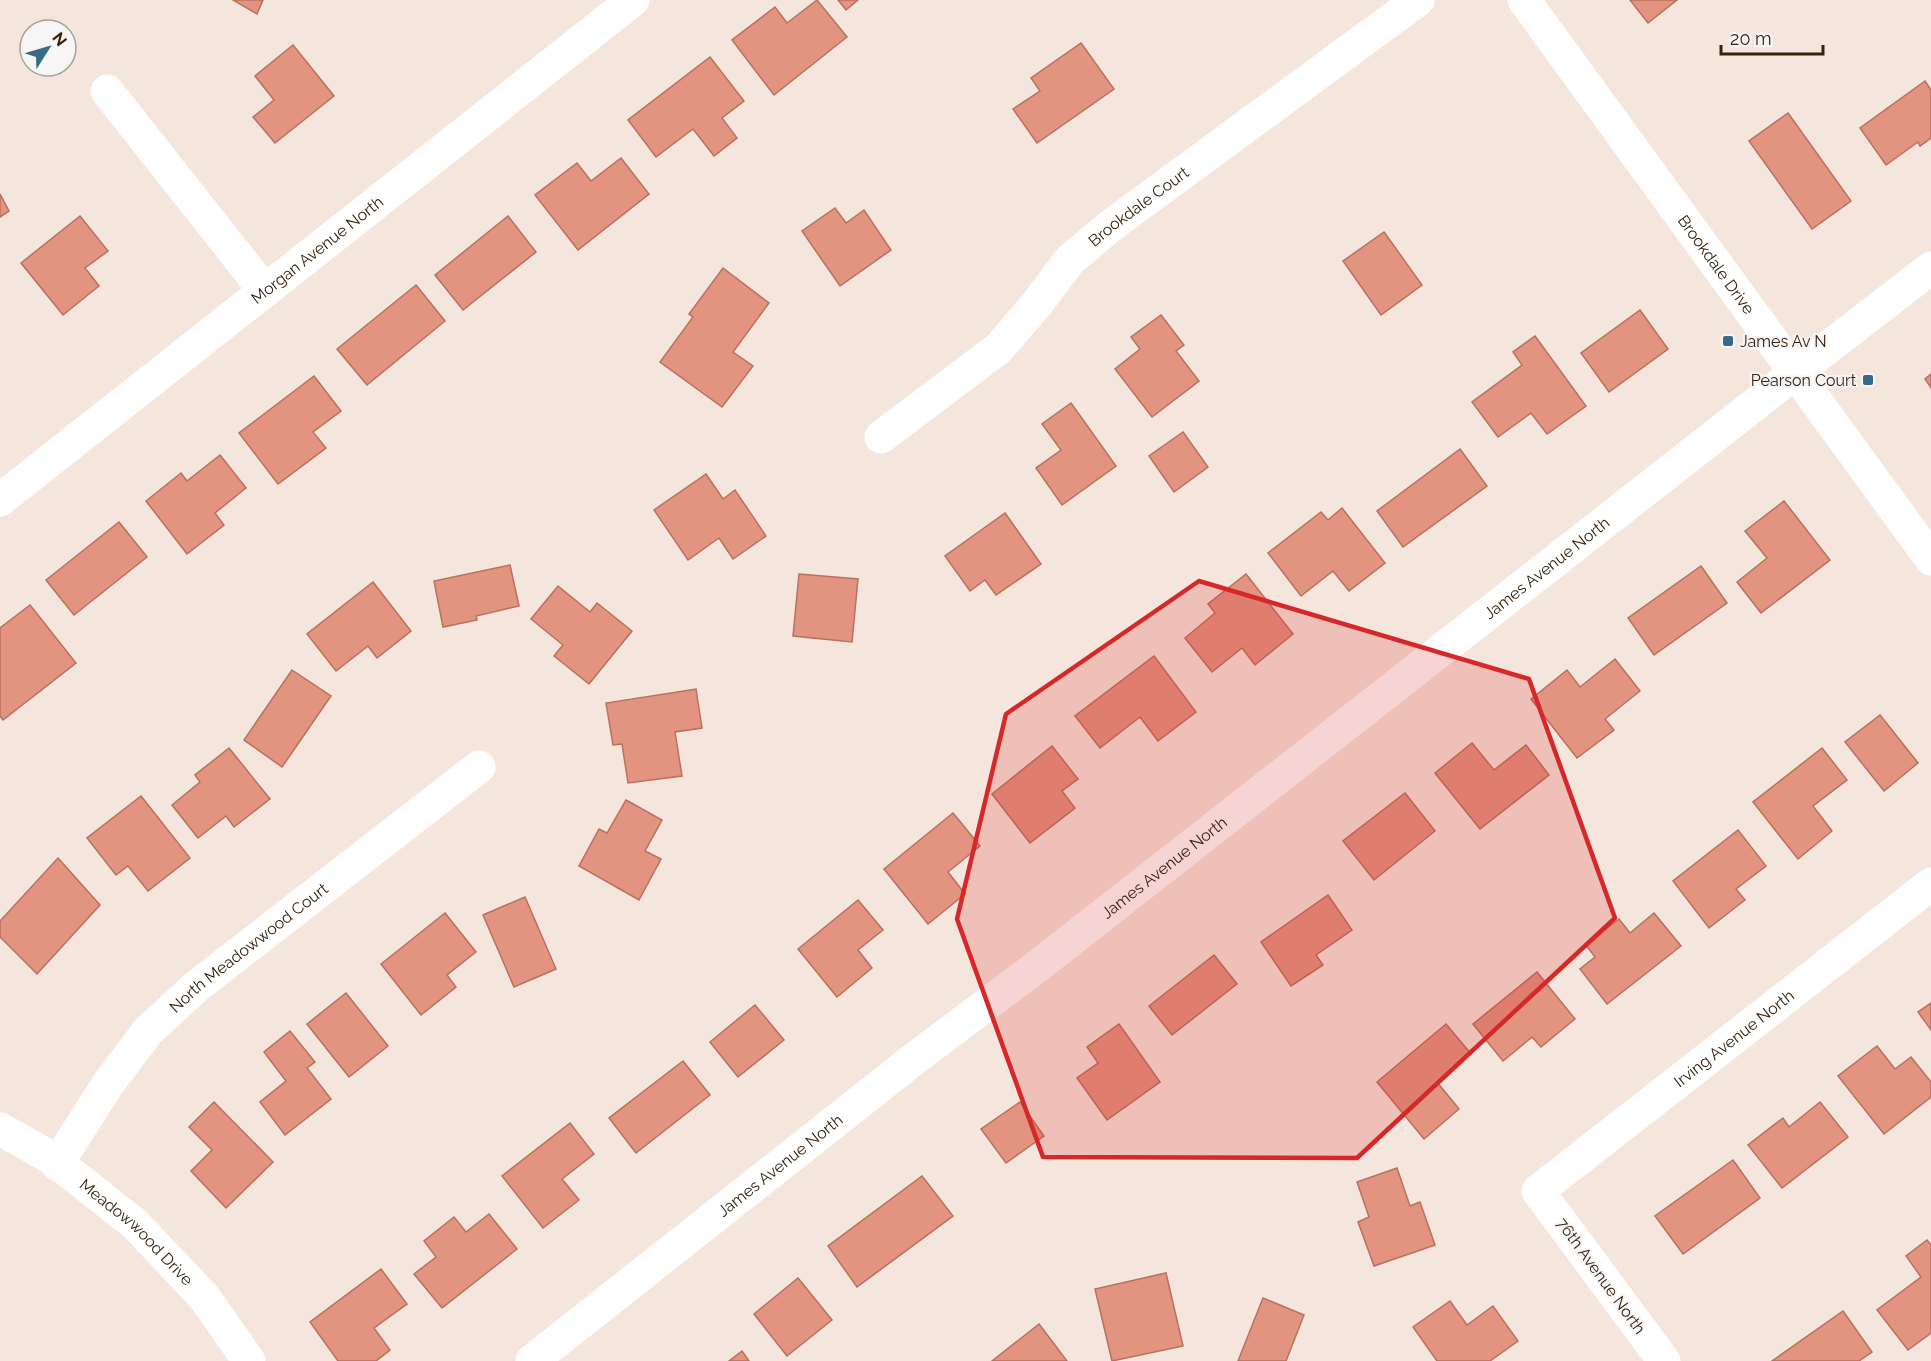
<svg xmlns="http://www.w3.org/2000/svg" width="1931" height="1361" viewBox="0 0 1931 1361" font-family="Raleway,sans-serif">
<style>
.building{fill:#e29481;stroke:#ba705d;stroke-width:1.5}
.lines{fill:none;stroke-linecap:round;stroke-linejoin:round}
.street{stroke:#fff;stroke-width:33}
.secondary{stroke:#fff;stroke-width:33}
.marked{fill:#d62828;fill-opacity:0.2;stroke:#d62828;stroke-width:4.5;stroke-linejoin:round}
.poi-dot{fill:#376a87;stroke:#f6f6f6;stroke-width:2}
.labels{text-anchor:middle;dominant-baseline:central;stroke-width:4.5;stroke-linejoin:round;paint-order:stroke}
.street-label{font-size:16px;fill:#39200d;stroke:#f6f6f6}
.poi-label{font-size:16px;fill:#39200d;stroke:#f6f6f6;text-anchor:start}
</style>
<rect width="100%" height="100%" fill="#f4e6dd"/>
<g class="building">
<polygon points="233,0 263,0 257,14"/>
<polygon points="817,0 847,37 774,95 732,40 775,7 787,23"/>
<polygon points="838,0 858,0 846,10"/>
<polygon points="1630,0 1677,0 1648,23"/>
<polygon points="1081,43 1114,89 1037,143 1013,109 1040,91 1031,78"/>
<polygon points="293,45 334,96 275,143 253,117 274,100 255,76"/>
<polygon points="710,57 744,101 722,118 737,138 714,156 693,129 656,157 628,120"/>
<polygon points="1925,81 1931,90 1931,138 1920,146 1918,142 1886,165 1860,128"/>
<polygon points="1788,113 1851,201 1812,229 1749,141"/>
<polygon points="621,158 649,194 578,250 535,195 577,163 591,181"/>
<polygon points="0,194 9,211 0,217"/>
<polygon points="835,208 846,223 864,210 891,250 840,286 802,231"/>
<polygon points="80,216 108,251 85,268 99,286 63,315 21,263"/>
<polygon points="508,216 536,252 463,310 435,275"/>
<polygon points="1384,232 1422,285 1381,315 1343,261"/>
<polygon points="723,268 769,303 733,352 753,366 722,407 660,362 693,317 689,314"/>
<polygon points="416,285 445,321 367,385 337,349"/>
<polygon points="1640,310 1668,349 1609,392 1581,353"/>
<polygon points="1161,315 1184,345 1176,351 1199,381 1152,417 1115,369 1140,349 1131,337"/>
<polygon points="1535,336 1586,406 1547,434 1531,413 1498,437 1472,402 1522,365 1513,352"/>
<polygon points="1931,374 1931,388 1925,379"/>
<polygon points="314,376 341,411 313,432 326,448 278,484 239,433"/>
<polygon points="1071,403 1116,466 1062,505 1036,468 1061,450 1042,424"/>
<polygon points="1183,432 1208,467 1174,492 1149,456"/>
<polygon points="1460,449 1487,486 1403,547 1377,511"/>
<polygon points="220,455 246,488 215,513 224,525 187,554 146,501 181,473 187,481"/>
<polygon points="706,474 723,499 735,490 766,536 733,559 719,538 688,560 654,510"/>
<polygon points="1784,501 1830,560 1761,613 1737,582 1767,558 1745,531"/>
<polygon points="1342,508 1385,563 1349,591 1333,571 1301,596 1268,553 1321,512 1328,520"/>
<polygon points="1005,513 1041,564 996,595 985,580 970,591 945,556"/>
<polygon points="119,522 147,557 74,615 46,580"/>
<polygon points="510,565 519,606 476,616 477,620 443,627 434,581"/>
<polygon points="1701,566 1727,603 1654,655 1628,618"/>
<polygon points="799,574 858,579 852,642 793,636"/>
<polygon points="1246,574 1293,634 1255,665 1242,648 1212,672 1185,638 1215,613 1208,604"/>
<polygon points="373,582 411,631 377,658 368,646 336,671 307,634"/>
<polygon points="558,586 590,612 597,603 632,631 589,684 554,656 563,645 531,619"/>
<polygon points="30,605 76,663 3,720 0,716 0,628"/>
<polygon points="1154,656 1196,712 1158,741 1140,717 1100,748 1075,716"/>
<polygon points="1615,659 1640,691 1605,719 1614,730 1577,758 1531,699 1567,670 1580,687"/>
<polygon points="292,670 331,696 282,767 244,740"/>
<polygon points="696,689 702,728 675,732 682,776 628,783 622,744 613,745 606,703"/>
<polygon points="1880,715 1918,763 1884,791 1845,742"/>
<polygon points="1472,743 1494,770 1526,745 1549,775 1480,829 1435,773"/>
<polygon points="1052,746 1078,779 1062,791 1075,808 1030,843 992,794"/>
<polygon points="229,748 270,799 234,827 226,816 198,838 172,805 200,782 195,775"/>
<polygon points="1822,748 1847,780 1813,806 1832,831 1798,859 1753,802"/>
<polygon points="1405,793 1435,831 1374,880 1343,841"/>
<polygon points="141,796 190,858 148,891 128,866 116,875 87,838"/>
<polygon points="626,800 662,820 645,851 661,859 639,900 579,866 599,829 607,833"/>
<polygon points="953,813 980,846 948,872 965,894 928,924 884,869"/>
<polygon points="1738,830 1766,866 1736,889 1745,900 1709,928 1673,881"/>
<polygon points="58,858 100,905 37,974 0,937 0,921"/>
<polygon points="1328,895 1352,930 1316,955 1323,965 1291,986 1261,942"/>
<polygon points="525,897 556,969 514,987 483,915"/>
<polygon points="858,900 883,930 858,950 872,968 837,997 798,949"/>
<polygon points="445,913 476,952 447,975 456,987 421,1015 381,964"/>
<polygon points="1654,913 1681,946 1607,1004 1580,969 1595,957 1586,945 1619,919 1630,933"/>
<polygon points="1214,955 1237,984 1172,1035 1149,1006"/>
<polygon points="1537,972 1575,1019 1541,1047 1532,1037 1503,1061 1473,1024"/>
<polygon points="346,993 388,1046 349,1077 307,1024"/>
<polygon points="1931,1003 1931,1030 1918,1012"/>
<polygon points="755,1005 784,1040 738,1077 710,1042"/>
<polygon points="1119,1024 1160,1082 1107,1120 1077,1078 1098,1063 1087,1047"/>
<polygon points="1446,1024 1471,1054 1437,1082 1459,1109 1424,1139 1377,1082"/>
<polygon points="290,1031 315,1062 307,1068 331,1099 285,1135 260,1102 286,1081 264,1052"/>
<polygon points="1877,1046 1895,1069 1911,1057 1931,1082 1931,1097 1884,1134 1838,1076"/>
<polygon points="683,1061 710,1095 636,1153 609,1118"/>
<polygon points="214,1102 273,1162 226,1208 191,1171 212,1150 189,1127"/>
<polygon points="1020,1102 1044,1136 1006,1163 981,1129"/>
<polygon points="1820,1102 1848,1137 1782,1188 1748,1145 1783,1118 1789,1127"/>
<polygon points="570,1123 594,1154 562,1179 579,1200 543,1228 502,1176"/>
<polygon points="1733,1160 1760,1198 1683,1254 1655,1216"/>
<polygon points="1397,1168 1410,1206 1420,1202 1435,1245 1374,1266 1358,1222 1369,1217 1357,1182"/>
<polygon points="922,1176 953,1216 857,1287 828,1246"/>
<polygon points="489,1214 517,1249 442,1308 414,1274 436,1257 424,1241 454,1217 466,1232"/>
<polygon points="1927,1240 1931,1245 1931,1333 1908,1350 1877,1310 1921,1277 1906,1256"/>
<polygon points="381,1269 407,1304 374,1328 390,1350 376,1361 338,1361 310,1322"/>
<polygon points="1166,1273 1183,1346 1112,1361 1095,1289"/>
<polygon points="798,1278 832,1320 787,1356 754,1314"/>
<polygon points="1263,1298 1304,1315 1286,1361 1238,1361"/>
<polygon points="1450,1301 1467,1325 1493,1306 1518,1341 1490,1361 1437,1361 1413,1327"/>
<polygon points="1843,1311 1872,1352 1859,1361 1772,1361"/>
<polygon points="1039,1324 1067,1361 992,1361"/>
<polygon points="742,1351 749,1361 729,1361"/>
</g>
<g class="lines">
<g class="street">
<polyline points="107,91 265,291"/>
<path id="s1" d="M 881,437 L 999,348 L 1036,305 L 1070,260 L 1113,224 L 1418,0"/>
<path id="s2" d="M 0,500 L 633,0"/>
<path id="s3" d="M 0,1129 L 50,1157 L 135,1224 L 204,1297 L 249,1361"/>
<path id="s4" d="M 57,1164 L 108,1084 L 148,1031 L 197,986 L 479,767"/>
<path id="s5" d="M 532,1361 L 914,1059 L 1039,965 L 1795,373 L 1931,268"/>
<path id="s6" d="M 1664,1361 L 1538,1191 L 1931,884"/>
</g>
<path class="secondary" id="s7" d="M 1524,0 L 1931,559"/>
</g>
<path class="marked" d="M 1199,581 L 1529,679 L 1615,918 L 1357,1158 L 1043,1157 L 957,919 L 1006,714 Z"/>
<g class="poi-dot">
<rect x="1722" y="335" width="12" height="12" rx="3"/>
<rect x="1862" y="374" width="12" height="12" rx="3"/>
</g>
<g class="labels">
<g class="street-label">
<text stroke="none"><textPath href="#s1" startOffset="348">Brookdale Court</textPath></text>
<text stroke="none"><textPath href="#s2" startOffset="404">Morgan Avenue North</textPath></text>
<text stroke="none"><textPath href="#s7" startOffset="327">Brookdale Drive</textPath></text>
<text stroke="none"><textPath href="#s5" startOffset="1288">James Avenue North</textPath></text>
<text stroke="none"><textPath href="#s5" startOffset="802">James Avenue North</textPath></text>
<text stroke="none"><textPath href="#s4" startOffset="292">North Meadowwood Court</textPath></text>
<text stroke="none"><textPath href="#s6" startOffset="460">Irving Avenue North</textPath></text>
<text stroke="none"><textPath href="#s5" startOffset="316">James Avenue North</textPath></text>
<text stroke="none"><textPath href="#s3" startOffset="172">Meadowwood Drive</textPath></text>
<text transform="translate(1601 1276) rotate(54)">76th Avenue North</text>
</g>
<g class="poi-label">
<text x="1740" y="341">James Av N</text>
<text x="1856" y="380" text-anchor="end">Pearson Court</text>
</g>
</g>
<g transform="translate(48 48) rotate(53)"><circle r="28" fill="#f6f6f6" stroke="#aaa099" stroke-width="1.5"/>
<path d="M0-4.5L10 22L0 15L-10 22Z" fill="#376a87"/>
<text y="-9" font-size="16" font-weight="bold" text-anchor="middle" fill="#39200d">N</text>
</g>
<path d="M1721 45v9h102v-9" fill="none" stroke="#39200d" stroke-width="3"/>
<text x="1730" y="45" font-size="18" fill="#39200d" stroke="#f6f6f6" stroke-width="4.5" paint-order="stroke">20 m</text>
</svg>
